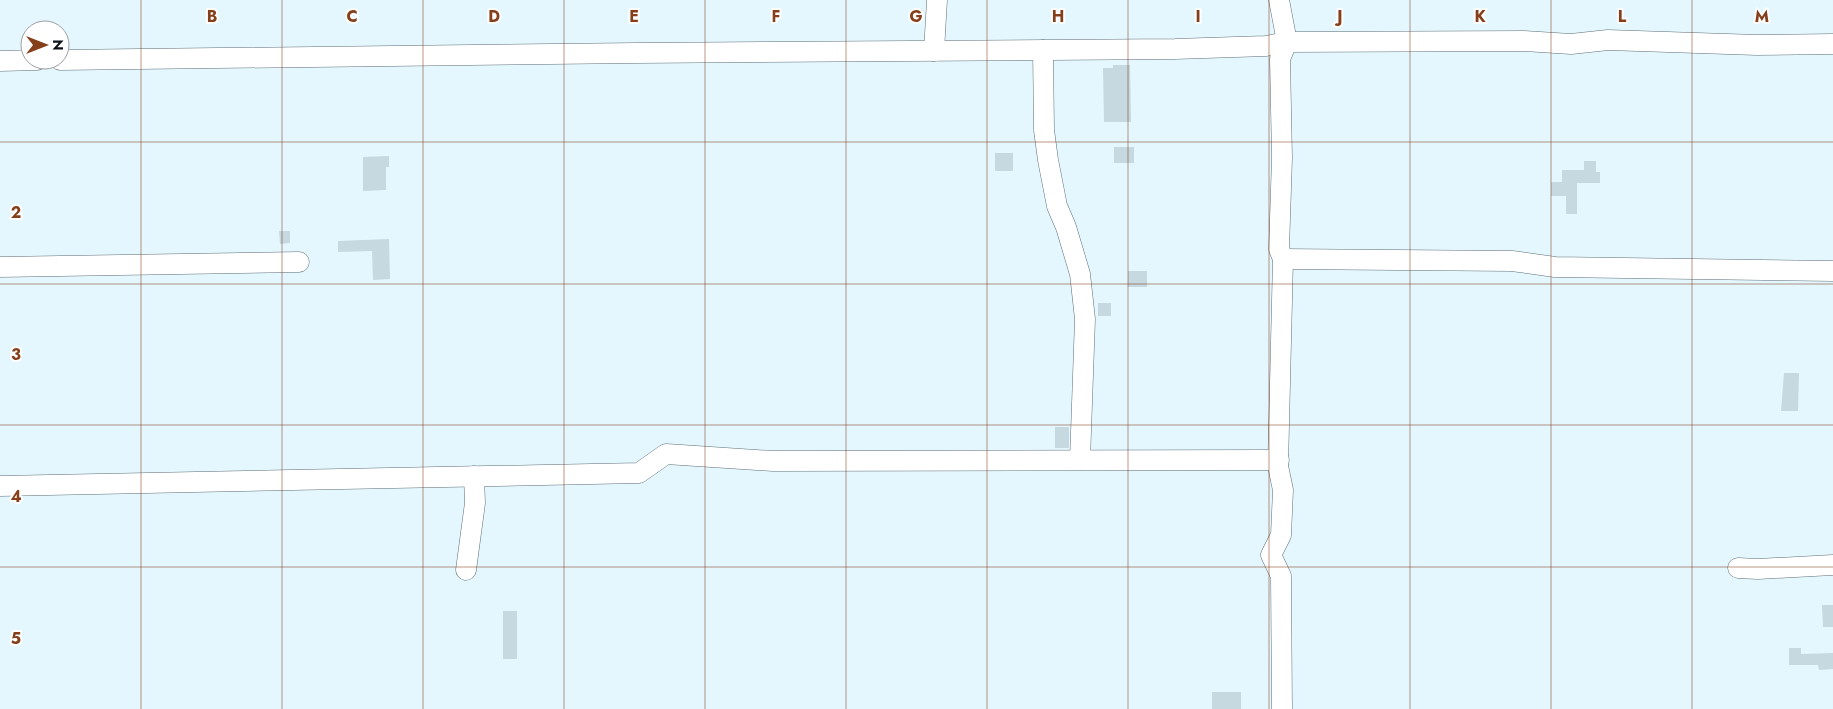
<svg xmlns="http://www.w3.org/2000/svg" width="1833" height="709" viewBox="0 0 1833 709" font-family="Jost,sans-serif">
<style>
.building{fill:#c6d8e0}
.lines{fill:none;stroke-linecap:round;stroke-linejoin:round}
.minor-casing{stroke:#5f6f76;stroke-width:21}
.minor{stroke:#fff;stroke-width:20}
.grid{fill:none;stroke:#853f1a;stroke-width:1;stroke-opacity:0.55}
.grid-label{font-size:16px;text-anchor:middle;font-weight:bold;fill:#853f1a;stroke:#fff;stroke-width:4;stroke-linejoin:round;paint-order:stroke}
</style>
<rect width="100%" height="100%" fill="#e4f7ff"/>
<g class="building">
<polygon points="1113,65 1130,65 1131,122 1104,122 1103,68 1113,68"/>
<rect x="1114" y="147" width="20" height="16"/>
<rect x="995" y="153" width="18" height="18"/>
<polygon points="389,156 389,167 386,167 386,190 363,191 363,157"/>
<polygon points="1584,161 1596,161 1596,172 1600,172 1600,183 1577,183 1577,214 1566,214 1566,196 1551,196 1551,182 1562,182 1562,170 1584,170"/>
<polygon points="279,231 290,231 290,243 280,244"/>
<polygon points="389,239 390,279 373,280 372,251 338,252 338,241"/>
<rect x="1128" y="271" width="19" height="16"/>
<rect x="1098" y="303" width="13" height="13"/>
<polygon points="1784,373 1799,373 1798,411 1781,411"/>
<rect x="1055" y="427" width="14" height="21"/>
<polygon points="1822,605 1833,605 1833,627 1823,627"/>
<rect x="503" y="611" width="14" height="48"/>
<polygon points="1789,648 1801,648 1801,654 1833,653 1833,669 1819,670 1818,665 1789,665"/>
<rect x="1212" y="692" width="29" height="17"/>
</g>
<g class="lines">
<g class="minor-casing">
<g id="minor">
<polyline points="1279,0 1287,42 1280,59 1282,158 1279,249 1283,259 1278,466 1283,490 1281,535 1271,555 1281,576 1282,709"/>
<polyline points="1043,50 1044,130 1048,160 1057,206 1066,227 1080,274 1085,319 1080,460"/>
<polyline points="934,51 937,0"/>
<polyline points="60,60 636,53 1175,49 1266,46 1287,42 1524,41 1571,44 1608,40 1757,45 1833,44"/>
<polyline points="0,61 37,60"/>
<polyline points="1283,259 1512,261 1555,267 1833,271"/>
<polyline points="0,267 299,262"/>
<polyline points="0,486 639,473 666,454 773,461 1279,460"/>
<polyline points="1738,568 1758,569 1833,565"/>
<polyline points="466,570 475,503 474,476"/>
</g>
</g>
<use href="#minor" class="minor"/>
</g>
<path class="grid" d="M 141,0 L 141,709M 282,0 L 282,709M 423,0 L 423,709M 564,0 L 564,709M 705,0 L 705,709M 846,0 L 846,709M 987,0 L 987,709M 1128,0 L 1128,709M 1269,0 L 1269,709M 1410,0 L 1410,709M 1551,0 L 1551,709M 1692,0 L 1692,709M 0,142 L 1833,142M 0,284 L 1833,284M 0,425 L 1833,425M 0,567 L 1833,567"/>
<g class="grid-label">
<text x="212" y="22">B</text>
<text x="352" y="22">C</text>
<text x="494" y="22">D</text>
<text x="634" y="22">E</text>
<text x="776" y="22">F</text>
<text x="916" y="22">G</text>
<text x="1058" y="22">H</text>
<text x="1198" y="22">I</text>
<text x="1340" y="22">J</text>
<text x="1480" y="22">K</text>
<text x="1622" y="22">L</text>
<text x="1762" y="22">M</text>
<text x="16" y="218">2</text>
<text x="16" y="360">3</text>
<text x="16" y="502">4</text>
<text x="16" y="644">5</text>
</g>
<g transform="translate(45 45) rotate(90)"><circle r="24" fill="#ffffff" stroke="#9d9fa1"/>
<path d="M0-4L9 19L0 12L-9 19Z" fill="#853f1a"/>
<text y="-8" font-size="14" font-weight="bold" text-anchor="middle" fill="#0a1013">N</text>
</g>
</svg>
